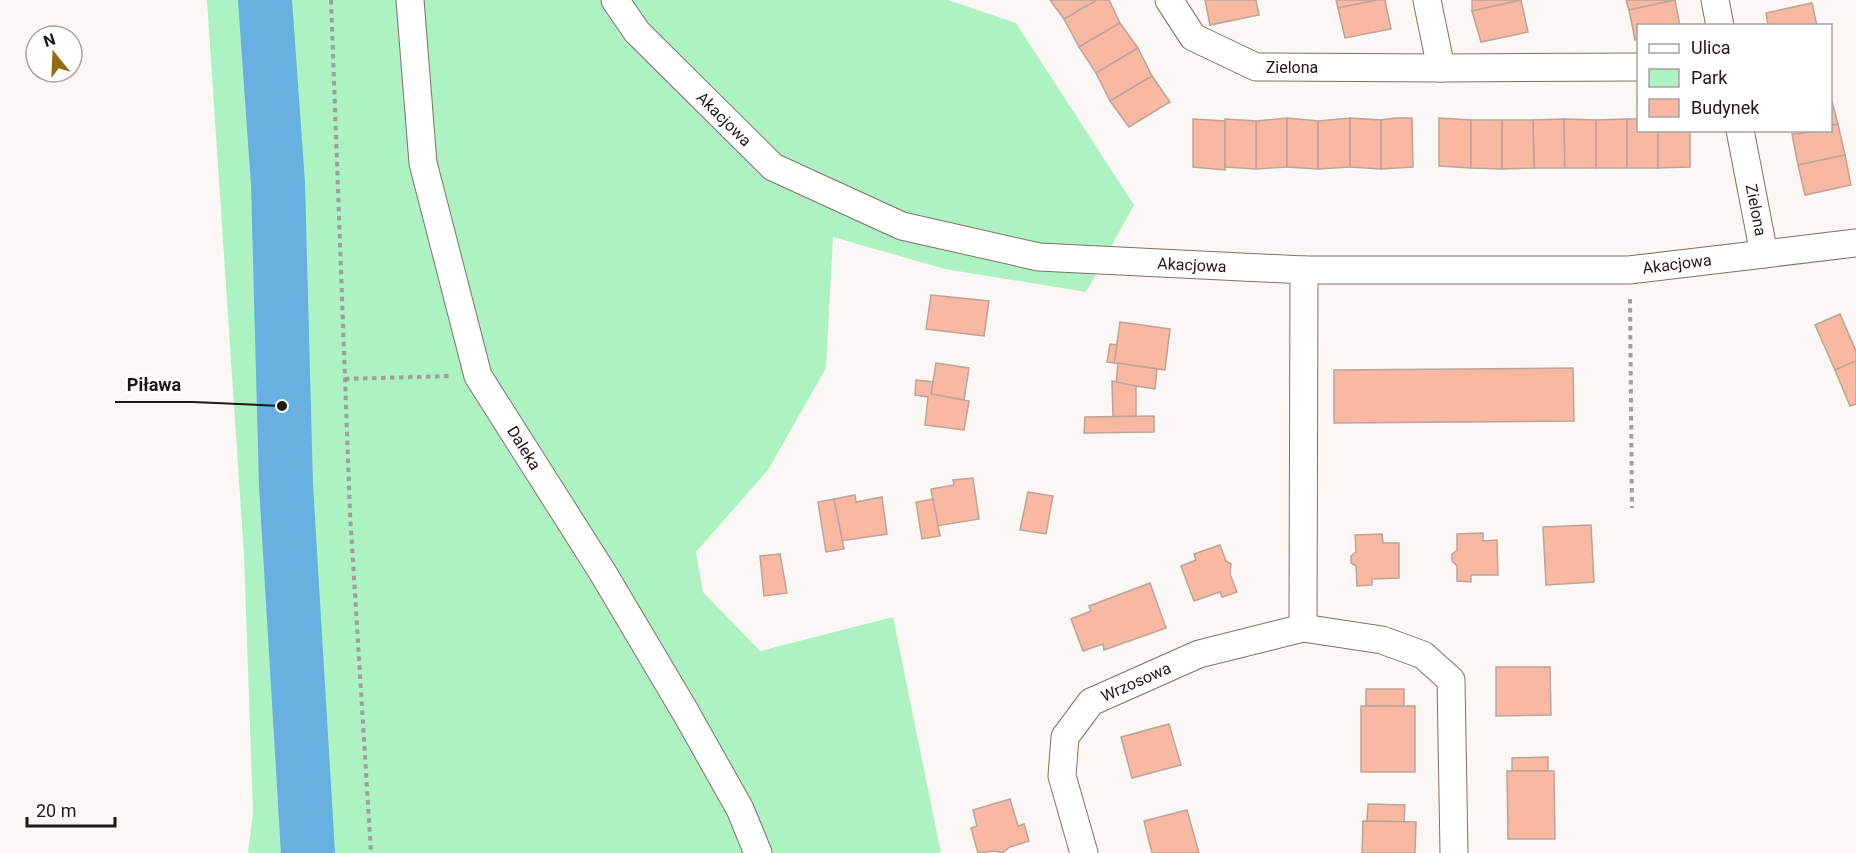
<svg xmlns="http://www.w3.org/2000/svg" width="1856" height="853" viewBox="0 0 1856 853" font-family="Roboto,sans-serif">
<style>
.green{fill:#acf2c3}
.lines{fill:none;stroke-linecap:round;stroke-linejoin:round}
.river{stroke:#67b0e0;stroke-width:54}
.building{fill:#f8b8a1;stroke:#bda39a;stroke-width:1.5}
.minor-casing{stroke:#837062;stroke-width:29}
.path{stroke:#a29d99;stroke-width:4;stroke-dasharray:4.5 4.5;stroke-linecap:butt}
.minor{stroke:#fff;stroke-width:27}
.labels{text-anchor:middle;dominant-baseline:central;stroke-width:6;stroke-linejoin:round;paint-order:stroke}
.street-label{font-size:16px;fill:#201812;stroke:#fff}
.leader{fill:none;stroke:#201812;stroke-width:2}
.callout-dot{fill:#201812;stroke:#fff;stroke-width:2}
.callout-label{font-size:18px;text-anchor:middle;font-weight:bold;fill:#201812;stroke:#fff;stroke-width:6;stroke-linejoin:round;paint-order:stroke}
</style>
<rect width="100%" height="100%" fill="#fbf7f4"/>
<polygon class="green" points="207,0 948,0 1016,23 1134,205 1086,292 945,269 833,237 826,368 768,470 696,552 703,592 760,651 893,617 941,853 248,853 253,813 244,555"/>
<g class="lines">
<polyline class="river" points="265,0 278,184 286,485 308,853"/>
</g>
<g class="building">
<polygon points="1050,0 1097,0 1064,19"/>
<polygon points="1097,0 1109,0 1120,23 1079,47 1064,19"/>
<polygon points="1205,0 1256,0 1259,15 1210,25"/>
<polygon points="1336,0 1377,0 1338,8"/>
<polygon points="1377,0 1385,0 1391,29 1345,38 1338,8"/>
<polygon points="1472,0 1521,0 1472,11"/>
<polygon points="1521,0 1528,32 1481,42 1472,11"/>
<polygon points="1626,0 1675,0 1629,10"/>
<polygon points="1675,0 1680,26 1638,26 1638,40 1635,40 1629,10"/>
<polygon points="1812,3 1817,26 1768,26 1766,13"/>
<polygon points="1120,23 1138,48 1096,73 1079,47"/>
<polygon points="1138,48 1152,76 1110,101 1096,73"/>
<polygon points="1152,76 1170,102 1129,127 1110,101"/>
<polygon points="1830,94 1838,124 1830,126"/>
<polygon points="1287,118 1287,167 1256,169 1256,121"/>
<polygon points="1287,118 1318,121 1318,169 1287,167"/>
<polygon points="1350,118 1350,167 1318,169 1318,121"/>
<polygon points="1350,118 1381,120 1381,169 1350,167"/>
<polygon points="1395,118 1412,118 1413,167 1381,169 1381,120"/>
<polygon points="1439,118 1471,120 1471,168 1439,166"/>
<polygon points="1193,119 1225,121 1225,170 1193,167"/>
<polygon points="1225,119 1256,121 1256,169 1225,167"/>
<polygon points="1564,119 1565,168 1534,168 1533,120"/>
<polygon points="1564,119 1596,120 1596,168 1565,168"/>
<polygon points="1627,119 1627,168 1596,168 1596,120"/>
<polygon points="1627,119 1638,119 1638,130 1658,130 1658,168 1627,168"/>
<polygon points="1471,120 1502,120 1502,169 1471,168"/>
<polygon points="1502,120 1533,120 1534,168 1502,169"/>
<polygon points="1838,124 1845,155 1798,165 1792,134 1830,130 1830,126"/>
<polygon points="1658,130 1690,130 1690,167 1658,168"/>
<polygon points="1845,155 1851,185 1805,195 1798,165"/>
<polygon points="931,295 989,301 984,336 926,329"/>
<polygon points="1840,314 1856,351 1856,361 1835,370 1815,325"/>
<polygon points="1120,322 1170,329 1165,370 1114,363"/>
<polygon points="1110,344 1117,345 1114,363 1107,362"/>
<polygon points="1856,361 1856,404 1850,406 1835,370"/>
<polygon points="936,363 969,368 964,400 931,394"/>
<polygon points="1118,363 1157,369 1155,389 1116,383"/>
<polygon points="1573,368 1574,421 1334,423 1334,370"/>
<polygon points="916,380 933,382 931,394 969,401 964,430 925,425 928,397 915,395"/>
<polygon points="1112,381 1136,386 1136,416 1113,417"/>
<polygon points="1154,416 1154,432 1084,433 1085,417"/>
<polygon points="973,478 979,519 937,526 931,489 954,485 953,480"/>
<polygon points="1028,492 1053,496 1046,534 1020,530"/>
<polygon points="855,495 856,502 882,497 887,534 841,541 834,499"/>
<polygon points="834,499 844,549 826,552 818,502"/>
<polygon points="933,499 940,536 922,539 916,502"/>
<polygon points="1591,525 1594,582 1546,585 1543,527"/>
<polygon points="1483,533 1483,541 1497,540 1498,575 1471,575 1471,582 1457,581 1457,566 1452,561 1452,554 1457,550 1457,534"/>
<polygon points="1382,534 1383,543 1399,543 1399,578 1372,579 1372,585 1357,586 1356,566 1351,563 1351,556 1356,552 1355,535"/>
<polygon points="1220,545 1226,561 1231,564 1230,574 1237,592 1222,597 1220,592 1194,601 1181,566 1196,560 1194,554"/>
<polygon points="780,554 787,593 764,596 760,556"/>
<polygon points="1150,583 1166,628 1104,650 1103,644 1083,651 1071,619 1091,611 1089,606"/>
<polygon points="1496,667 1550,667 1551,715 1496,716"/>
<rect x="1366" y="689" width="38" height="17"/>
<rect x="1361" y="706" width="54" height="66"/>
<polygon points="1169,724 1181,765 1132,778 1121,737"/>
<polygon points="1548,757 1548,771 1512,771 1512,758"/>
<polygon points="1507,771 1554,771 1555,839 1508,839"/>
<polygon points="1010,799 1018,826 1024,824 1029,841 1010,847 1002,853 995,851 978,853 971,828 977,826 973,810"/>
<polygon points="1368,804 1405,805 1404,822 1367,821"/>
<polygon points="1187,810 1199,853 1152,853 1144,821"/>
<polygon points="1363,821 1416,822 1415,853 1362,853"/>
</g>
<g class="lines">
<g class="minor-casing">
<g id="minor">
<polyline points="410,0 423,163 478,376 603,573 686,713 740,809 758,853"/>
<polyline points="615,0 637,32 773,167 902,226 1039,257 1304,270 1629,270 1856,243"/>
<polyline points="1169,0 1193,37 1256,67 1441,68"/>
<polyline points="1427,0 1441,68 1638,67"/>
<polyline points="1715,0 1720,26"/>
<polyline points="1740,130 1764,254"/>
<polyline points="1304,270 1303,628 1382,640 1423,655 1451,680 1454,853"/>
<polyline points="1084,853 1062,776 1065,737 1091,702 1199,654 1303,628"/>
</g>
</g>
<g class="path">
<polyline points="331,0 350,513 371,853"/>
<polyline points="1630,299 1632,508"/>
<polyline points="345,379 449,376"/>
</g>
<use href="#minor" class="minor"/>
</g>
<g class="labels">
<g class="street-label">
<text x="1292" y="67">Zielona</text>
<text transform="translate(724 119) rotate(45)">Akacjowa</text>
<text transform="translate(1756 210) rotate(79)">Zielona</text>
<text transform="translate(1677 264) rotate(-7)">Akacjowa</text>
<text transform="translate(1192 265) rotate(3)">Akacjowa</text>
<text transform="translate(524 448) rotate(58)">Daleka</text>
<text transform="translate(1136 682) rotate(-24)">Wrzosowa</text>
</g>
</g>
<path class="leader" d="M282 406L193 402H115"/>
<circle class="callout-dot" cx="282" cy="406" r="6"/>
<g class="callout-label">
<text x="154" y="391">Piława</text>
</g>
<rect x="1637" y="24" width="195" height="108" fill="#ffffff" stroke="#a6a3a0" stroke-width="1.5"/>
<rect x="1649" y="44" width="30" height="9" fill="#ffffff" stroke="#a6a3a0" stroke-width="1.5"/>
<text x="1691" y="54" font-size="18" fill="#201812">Ulica</text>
<rect x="1649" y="69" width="30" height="18" fill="#acf2c3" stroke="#a6a3a0" stroke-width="1.5"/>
<text x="1691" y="84" font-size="18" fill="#201812">Park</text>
<rect x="1649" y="99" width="30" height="18" fill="#f8b8a1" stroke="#a6a3a0" stroke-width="1.5"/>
<text x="1691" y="114" font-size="18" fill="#201812">Budynek</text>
<g transform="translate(54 54) rotate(342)"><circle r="28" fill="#ffffff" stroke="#a6a3a0" stroke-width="1.5"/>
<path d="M0-4.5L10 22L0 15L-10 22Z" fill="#946a14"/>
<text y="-9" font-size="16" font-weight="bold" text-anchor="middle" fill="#201812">N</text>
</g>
<path d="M27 817v9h88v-9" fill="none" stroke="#201812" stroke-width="3"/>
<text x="36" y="817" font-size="18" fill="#201812" stroke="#ffffff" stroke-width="4.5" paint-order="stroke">20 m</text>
</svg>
